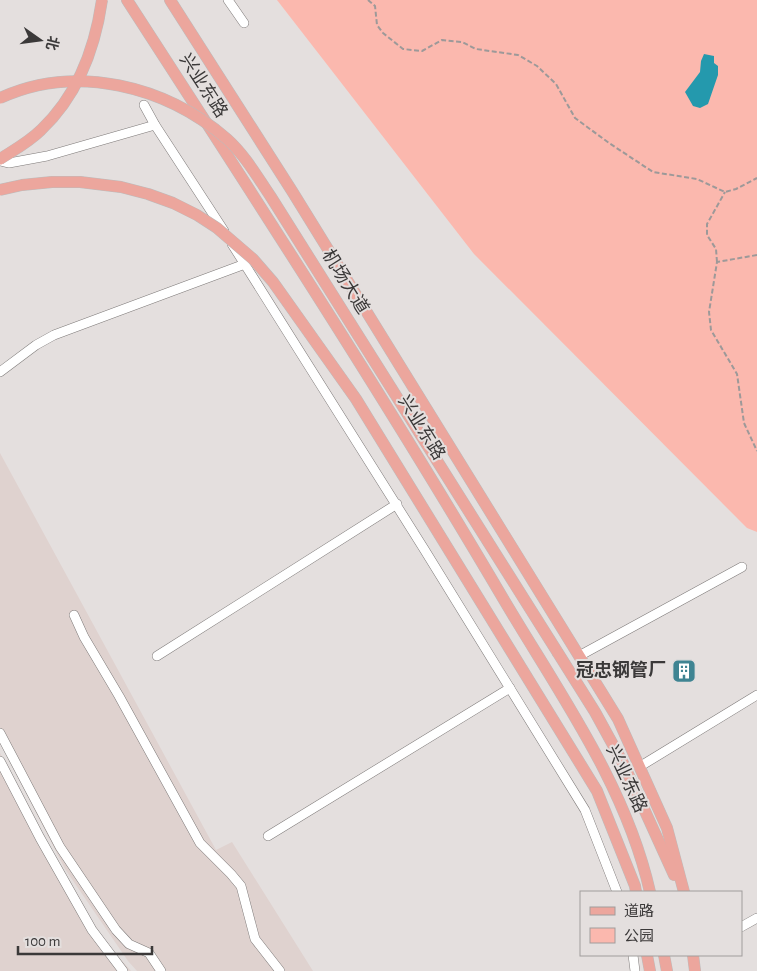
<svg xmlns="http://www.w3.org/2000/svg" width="757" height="971" viewBox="0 0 757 971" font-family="'Alegreya Sans','Noto Sans SC',sans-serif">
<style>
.built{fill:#dfd2cf}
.green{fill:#fbb8ae}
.water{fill:#2499ad}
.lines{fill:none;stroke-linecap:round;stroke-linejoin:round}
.minor-casing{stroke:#7e7a79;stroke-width:10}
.major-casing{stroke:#bcbcbc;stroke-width:12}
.path{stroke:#9d9999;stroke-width:2;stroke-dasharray:5 2.5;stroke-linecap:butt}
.minor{stroke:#fff;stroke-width:9}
.major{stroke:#eca69d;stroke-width:11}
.major-bridge-casing{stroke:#bcbcbc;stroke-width:12;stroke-linecap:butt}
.major-bridge{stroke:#eca69d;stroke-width:11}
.labels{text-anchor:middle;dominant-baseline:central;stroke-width:4;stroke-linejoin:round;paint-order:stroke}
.street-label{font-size:18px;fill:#3b3939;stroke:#e4dfde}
.poi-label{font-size:18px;font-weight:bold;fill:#3b3939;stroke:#e4dfde;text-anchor:end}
</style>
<rect width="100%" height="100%" fill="#e4dfde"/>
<g class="built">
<polygon points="0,453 216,850 232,842 313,971 137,971 128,961 65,869 0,742"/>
<polygon points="0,753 22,798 103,940 131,971 0,971"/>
</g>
<polygon class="green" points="277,0 757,0 757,532 747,528 474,254"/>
<polygon class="water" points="704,54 714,56 714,63 718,66 718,75 708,104 700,108 693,106 685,92 700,72 701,61"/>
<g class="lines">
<g class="minor-casing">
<g id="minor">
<polyline points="228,0 244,23"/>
<polyline points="144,105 155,125 224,231"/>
<polyline points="0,161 9,163 47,156 155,125"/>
<polyline points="232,244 424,549 585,810 617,892"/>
<polyline points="0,372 36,345 54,335 245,264"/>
<polyline points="74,615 84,637 119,696 200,843 231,874 241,886 255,939 280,971"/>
<polyline points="157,656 397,504"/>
<polyline points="579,656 742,567"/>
<polyline points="0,733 60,847 116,930 129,944 149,953 161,971"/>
<polyline points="0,761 40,838 92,930 123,971"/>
<polyline points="639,767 757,695"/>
<polyline points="268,836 510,688"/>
<polyline points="741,927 757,918"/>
<polyline points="633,955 635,971"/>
</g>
</g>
<g class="major-casing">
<g id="major">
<path d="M 127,0 C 255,198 384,396 504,600 C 559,693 626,785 650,892"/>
<polyline points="170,0 292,191 618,719 667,828 684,892"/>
<polyline points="558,653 595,712 624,765 674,875"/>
<polyline points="647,955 650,971"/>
<polyline points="664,955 667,971"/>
<polyline points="693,955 695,971"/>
</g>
</g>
<g class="path">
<polyline points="368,0 375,6 377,25 383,33 403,49 422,51 442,40 462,42 476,49 518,55 537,66 556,84 575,118 609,143 653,172 697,179 725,192 736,189 757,178"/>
<polyline points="757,255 717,262 709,312 711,330 737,374 744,423 757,451"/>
<polyline points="717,262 716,249 707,235 707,224 725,192"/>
</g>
<use href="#minor" class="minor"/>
<use href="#major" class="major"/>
<g class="major-bridge-casing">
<g id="major-bridge">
<path d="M 0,98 C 76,63 166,86 227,139 C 245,155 258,178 271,197 L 558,653"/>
<path d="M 0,159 C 14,150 29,142 41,130 C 77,96 95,49 102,0"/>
<polyline points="0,190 22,185 52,182 80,182 121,187 148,194 173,203 197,215 217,228 253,259 273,282 356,399 597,791 635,886 636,892"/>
</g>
</g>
<use href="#major-bridge" class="major-bridge"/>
</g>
<defs>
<g id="building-square" transform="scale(1.25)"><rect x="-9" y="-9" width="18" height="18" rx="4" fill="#3f8492" stroke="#e4dfde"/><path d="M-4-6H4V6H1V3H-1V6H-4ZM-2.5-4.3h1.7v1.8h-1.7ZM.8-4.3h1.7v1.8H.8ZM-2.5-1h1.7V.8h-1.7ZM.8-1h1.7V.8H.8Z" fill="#fff"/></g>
</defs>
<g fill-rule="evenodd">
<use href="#building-square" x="684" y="671"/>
</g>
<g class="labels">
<g class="street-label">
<text transform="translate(203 86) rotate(57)">兴业东路</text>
<text transform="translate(345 282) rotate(58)">机场大道</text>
<text transform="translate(421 428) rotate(58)">兴业东路</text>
<text transform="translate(626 779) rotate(65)">兴业东路</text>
</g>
<g class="poi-label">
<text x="666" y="671">冠忠钢管厂</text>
</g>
</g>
<rect x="580" y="891" width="162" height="65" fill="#e4dfde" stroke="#a09d9c"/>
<rect x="590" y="907" width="25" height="8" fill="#eca69d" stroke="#a09d9c"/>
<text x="624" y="916" font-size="15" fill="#3b3939">道路</text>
<rect x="590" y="928" width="25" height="15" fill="#fbb8ae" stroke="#a09d9c"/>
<text x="624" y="941" font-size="15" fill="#3b3939">公园</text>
<g transform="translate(40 40) rotate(104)" stroke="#e4dfde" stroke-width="4" paint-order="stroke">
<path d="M0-4L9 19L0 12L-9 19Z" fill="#3b3939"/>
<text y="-8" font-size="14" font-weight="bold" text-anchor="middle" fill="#3b3939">北</text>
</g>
<path d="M18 946v8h134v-8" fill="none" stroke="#3b3939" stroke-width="2.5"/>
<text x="25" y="946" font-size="15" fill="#3b3939" stroke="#e4dfde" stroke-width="4" paint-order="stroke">100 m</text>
</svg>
